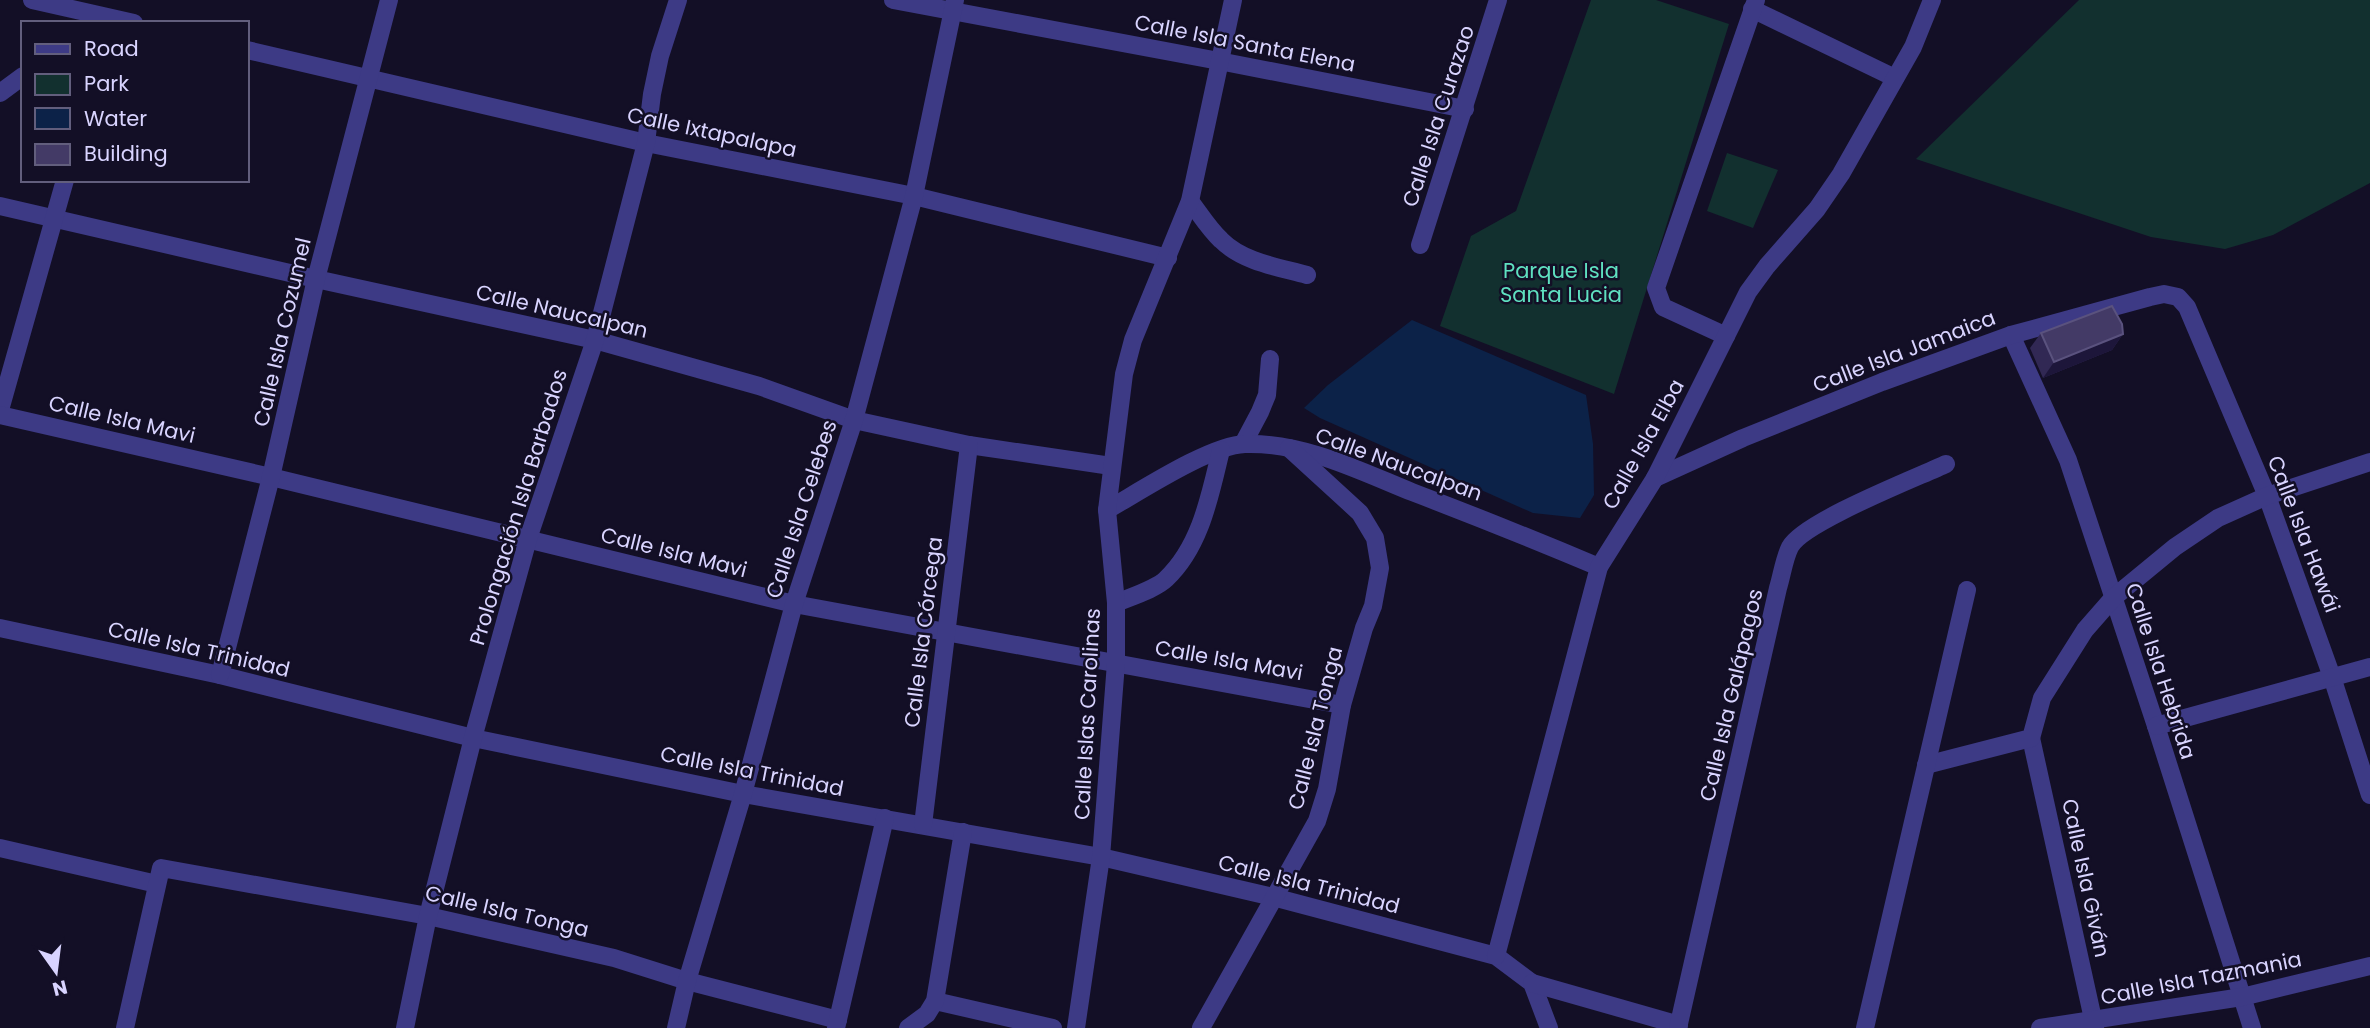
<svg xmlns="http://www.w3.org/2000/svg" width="2370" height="1028" viewBox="0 0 2370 1028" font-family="Poppins,sans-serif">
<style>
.green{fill:#12302f}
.water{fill:#0c2248}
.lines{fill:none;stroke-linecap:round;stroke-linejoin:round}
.minor{stroke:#3d3a85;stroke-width:18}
.wall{fill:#312854}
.shaded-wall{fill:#1d163a}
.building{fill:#433a66;stroke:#5a527e;stroke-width:2}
.labels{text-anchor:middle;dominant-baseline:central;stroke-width:5;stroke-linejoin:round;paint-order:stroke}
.street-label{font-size:21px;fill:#d9d4ff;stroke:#130f26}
.park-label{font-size:21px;fill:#5fe0c0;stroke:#130f26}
</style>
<rect width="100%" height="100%" fill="#130f26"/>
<g class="green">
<polygon points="1591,0 1656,0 1729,24 1614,394 1440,326 1471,236 1516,211"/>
<polygon points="2079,0 2370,0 2370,183 2273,235 2225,249 2151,237 1916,159"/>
<polygon points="1727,153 1778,170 1753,228 1707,211"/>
</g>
<polygon class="water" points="1412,320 1586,395 1593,444 1594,495 1580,518 1533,513 1320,418 1304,408 1328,385"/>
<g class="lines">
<g class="minor">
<polyline points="32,0 134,23"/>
<polyline points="893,0 1219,61 1465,109"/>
<polyline points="1752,9 1895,78"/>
<polyline points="247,50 646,143 914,196 1168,258"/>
<polyline points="0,93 23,76"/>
<path d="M 1190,201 C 1200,214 1209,229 1221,240 C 1243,262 1278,267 1307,275"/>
<polyline points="0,206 316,279 595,340 759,386 854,420 969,445 1111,466"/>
<polyline points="1420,245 1498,0"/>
<polyline points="2011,335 2068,460 2156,726 2252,1028"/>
<polyline points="1726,336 1663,307 1656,288 1756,0"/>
<polyline points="0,410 65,180"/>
<polyline points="0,415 271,477 794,604 1342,705"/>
<polyline points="1243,444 1260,412 1267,395 1270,359"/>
<polyline points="1655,478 1743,438 1882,382 2011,335 2150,297 2164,294 2178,297 2187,307 2267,496 2332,677 2370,795"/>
<path d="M 1107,510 C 1139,492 1210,445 1245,444 C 1303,442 1360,471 1412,492 C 1475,516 1537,541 1599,567"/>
<path d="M 1116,603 C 1130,597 1156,589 1166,579 C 1201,546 1210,495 1221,450"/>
<polyline points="0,628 220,675 473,738 743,794 1101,857 1273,897 1496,956 1532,983 1549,1028"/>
<polyline points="220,675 271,477 316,279 389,0"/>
<polyline points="2156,726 2370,667"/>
<polyline points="2031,738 2095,1028"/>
<polyline points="1926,765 2031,738 2042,698 2085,630 2113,598 2175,547 2218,518 2267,496 2370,462"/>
<polyline points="923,825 969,445"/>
<polyline points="0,848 157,884"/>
<polyline points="1496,956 1599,567 1655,478 1748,292 1767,266 1817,209 1841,174 1913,47 1932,0"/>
<polyline points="1532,983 1679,1025"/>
<polyline points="935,1001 1053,1028"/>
<polyline points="125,1028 161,868 428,916 614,958 687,981 838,1020"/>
<polyline points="405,1028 428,916 473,738 528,539 595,340 646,143 652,94 660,56 678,0"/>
<polyline points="676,1028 687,981 743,794 794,604 854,420 914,196 955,0"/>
<polyline points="836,1028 885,818"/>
<polyline points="908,1028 927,1014 935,1001 963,832"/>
<polyline points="1076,1028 1101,857 1116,663 1116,603 1107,510 1124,374 1133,340 1190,201 1233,0"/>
<polyline points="1201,1028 1317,821 1327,789 1342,705 1364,628 1373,606 1380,568 1375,538 1360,513 1289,448"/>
<path d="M 1678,1028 L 1778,588 C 1782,575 1784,559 1790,547 C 1803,522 1916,478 1946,464"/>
<polyline points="1865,1028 1967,590"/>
<polyline points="2040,1028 2242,997 2370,966"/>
</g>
</g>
<polygon class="wall" points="2041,333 2123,334 2112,350 2043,378 2030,348"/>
<polygon class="shaded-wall" points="2123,334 2112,350 2043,378 2054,362"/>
<polygon class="building" points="2112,306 2122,324 2123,334 2054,362 2041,333"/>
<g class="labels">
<g class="street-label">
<text transform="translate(1245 43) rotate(11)">Calle Isla Santa Elena</text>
<text transform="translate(1438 116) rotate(-72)">Calle Isla Curazao</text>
<text transform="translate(712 132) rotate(12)">Calle Ixtapalapa</text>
<text transform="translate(562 311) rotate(13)">Calle Naucalpan</text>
<text transform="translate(282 332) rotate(-77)">Calle Isla Cozumel</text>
<text transform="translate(1904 351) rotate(-21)">Calle Isla Jamaica</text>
<text transform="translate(122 419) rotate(13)">Calle Isla Mavi</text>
<text transform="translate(1643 444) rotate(-61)">Calle Isla Elba</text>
<text transform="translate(1399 464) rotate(20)">Calle Naucalpan</text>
<text transform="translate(518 507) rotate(-73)">Prolongación Isla Barbados</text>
<text transform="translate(801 509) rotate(-72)">Calle Isla Celebes</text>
<text transform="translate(2304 534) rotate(69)">Calle Isla Hawái</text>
<text transform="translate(674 552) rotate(14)">Calle Isla Mavi</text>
<text transform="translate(923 632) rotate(-83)">Calle Isla Córcega</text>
<text transform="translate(199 649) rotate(13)">Calle Isla Trinidad</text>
<text transform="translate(1229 660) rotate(10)">Calle Isla Mavi</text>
<text transform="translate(2161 671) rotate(72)">Calle Isla Hebrida</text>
<text transform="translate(1731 695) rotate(-77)">Calle Isla Galápagos</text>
<text transform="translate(1087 714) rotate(-87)">Calle Islas Carolinas</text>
<text transform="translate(1315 728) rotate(-76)">Calle Isla Tonga</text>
<text transform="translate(752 771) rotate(11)">Calle Isla Trinidad</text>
<text transform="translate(2086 878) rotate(78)">Calle Isla Giván</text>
<text transform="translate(1309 884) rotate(14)">Calle Isla Trinidad</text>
<text transform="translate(507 911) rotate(13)">Calle Isla Tonga</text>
<text transform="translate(2201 978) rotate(-11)">Calle Isla Tazmania</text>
</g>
<g class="park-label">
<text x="1561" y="270">Parque Isla<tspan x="1561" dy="24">Santa Lucia</tspan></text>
</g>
</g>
<rect x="21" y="21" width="228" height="161" fill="#130f26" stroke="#625e7d" stroke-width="2"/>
<rect x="35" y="44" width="35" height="10" fill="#3d3a85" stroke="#625e7d" stroke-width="2"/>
<text x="84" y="56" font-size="21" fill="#d9d4ff">Road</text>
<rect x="35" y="74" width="35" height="21" fill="#12302f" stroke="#625e7d" stroke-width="2"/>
<text x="84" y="91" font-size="21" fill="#d9d4ff">Park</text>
<rect x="35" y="108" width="35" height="21" fill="#0c2248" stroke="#625e7d" stroke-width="2"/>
<text x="84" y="126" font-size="21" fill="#d9d4ff">Water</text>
<rect x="35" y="144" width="35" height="21" fill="#433a66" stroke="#625e7d" stroke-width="2"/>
<text x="84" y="161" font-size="21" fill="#d9d4ff">Building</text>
<g transform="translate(56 972) rotate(166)" stroke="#130f26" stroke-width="5" paint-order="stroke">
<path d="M0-5L12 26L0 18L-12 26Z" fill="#d9d4ff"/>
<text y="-10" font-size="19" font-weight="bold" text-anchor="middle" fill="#d9d4ff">N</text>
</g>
</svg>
